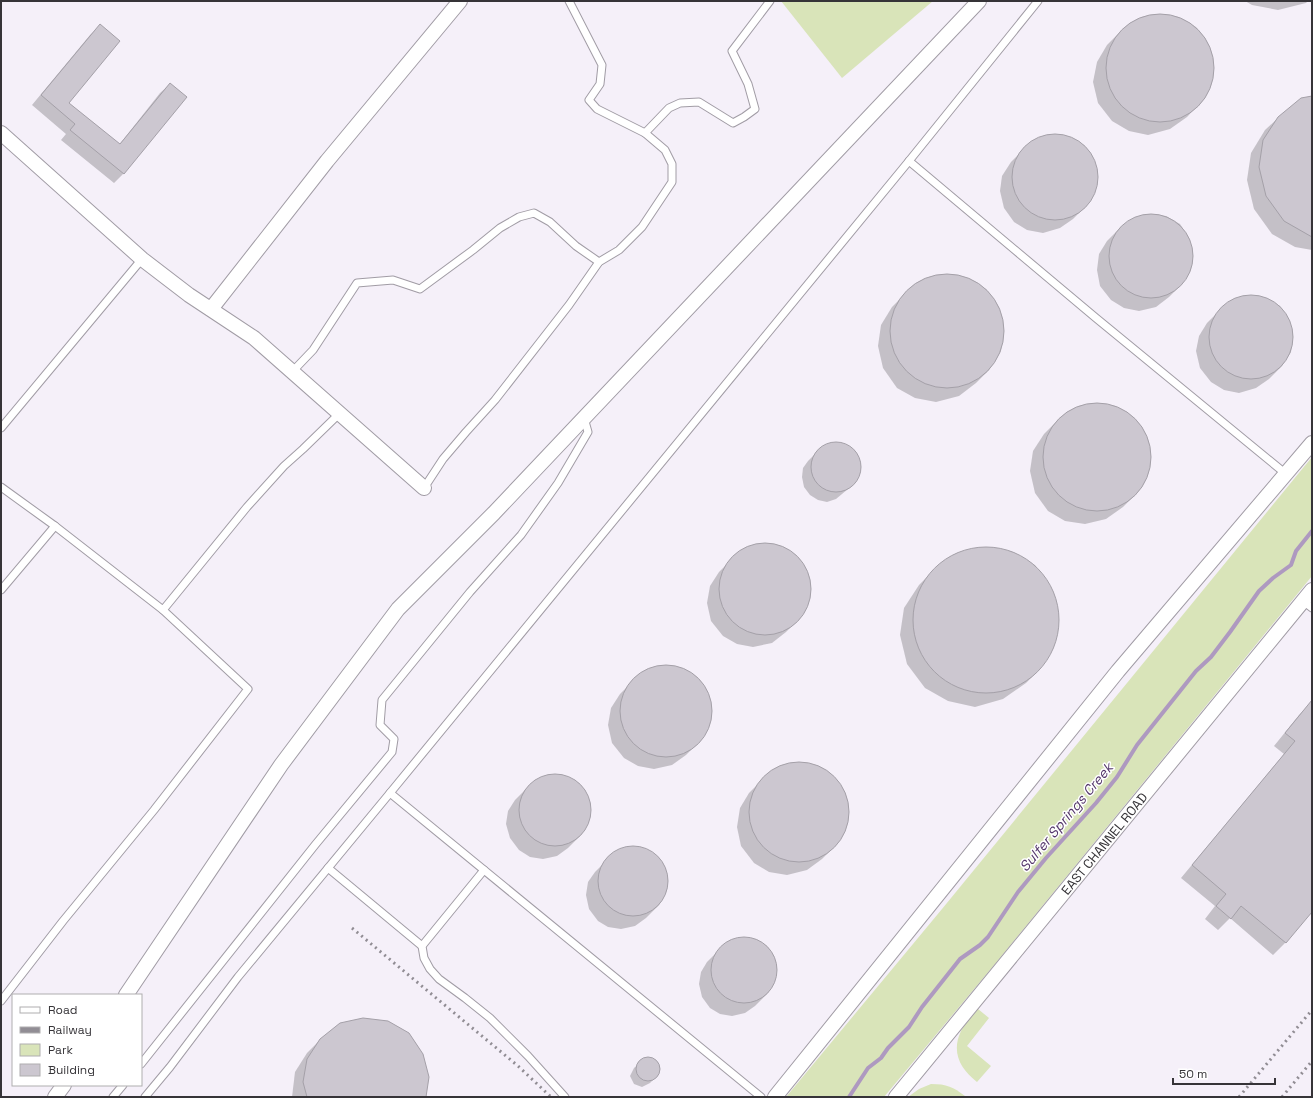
<svg xmlns="http://www.w3.org/2000/svg" width="1313" height="1098" viewBox="0 0 1313 1098" font-family="'Space Grotesk',sans-serif">
<style>
.green{fill:#d9e4b9}
.shadow{fill:#0003}
.lines{fill:none;stroke-linecap:round;stroke-linejoin:round}
.stream{stroke:#ae99c0;stroke-width:4}
.building{fill:#ccc7d0;stroke:#a4a0a8}
.service-casing{stroke:#a19ca5;stroke-width:9}
.minor-casing{stroke:#a19ca5;stroke-width:16}
.service{stroke:#fff;stroke-width:7}
.minor{stroke:#fff;stroke-width:14}
.rail{stroke:#918d94;stroke-width:3;stroke-dasharray:2 4;stroke-linecap:butt}
.labels{text-anchor:middle;dominant-baseline:central;stroke-width:3;stroke-linejoin:round;paint-order:stroke}
.street-label{font-size:13px;fill:#363438;stroke:#fff}
.water-label{font-size:14px;font-style:italic;fill:#54376b;stroke:#fff}
</style>
<rect width="100%" height="100%" fill="#f5f0f9"/>
<g class="green">
<polygon points="781,1 933,1 842,78"/>
<polygon points="1312,457 1312,576 995,964 884,1097 786,1097 942,909"/>
<path d="M 978,1009 L 989,1018 L 967,1046 L 991,1066 L 977,1082 C 960,1069 951,1052 961,1031 C 965,1023 973,1016 978,1009 Z"/>
<path d="M 931,1084 C 947,1084 953,1087 965,1096 L 964,1097 L 908,1097 L 919,1089 Z"/>
</g>
<g class="shadow">
<polygon points="1245,1 1308,1 1306,3 1278,10 1252,5"/>
<polygon points="1157,14 1178,17 1196,27 1209,45 1213,64 1211,86 1199,104 1187,117 1170,129 1148,135 1129,131 1112,121 1098,103 1093,82 1097,62 1107,45 1120,32 1137,19"/>
<polygon points="100,26 68,103 119,145 160,93 170,84 185,97 123,174 114,183 61,140 66,134 32,105 90,35"/>
<polygon points="1312,97 1312,250 1295,247 1272,234 1254,209 1247,180 1251,153 1265,130 1278,118"/>
<polygon points="1053,135 1069,137 1084,145 1093,159 1097,175 1095,192 1086,206 1073,219 1060,228 1043,233 1027,230 1014,222 1004,208 1000,191 1002,176 1011,162 1024,149 1037,139"/>
<polygon points="1149,214 1166,216 1180,224 1189,238 1193,253 1191,270 1182,284 1169,297 1156,307 1139,311 1124,308 1111,300 1100,286 1097,270 1099,254 1107,241 1120,228 1134,218"/>
<polygon points="945,275 967,278 986,289 999,307 1004,328 1001,351 989,370 976,383 959,396 936,402 915,398 897,388 883,368 878,346 881,325 892,307 905,294 923,280"/>
<polygon points="1249,296 1266,298 1280,306 1289,320 1293,335 1291,352 1282,366 1269,379 1256,388 1239,393 1224,390 1211,382 1200,368 1196,351 1199,336 1207,323 1220,310 1233,299"/>
<polygon points="1094,403 1115,406 1133,417 1146,434 1150,454 1147,475 1136,494 1123,507 1106,519 1085,524 1065,521 1048,511 1035,493 1030,471 1033,451 1044,434 1057,421 1074,408"/>
<polygon points="835,443 844,444 852,449 858,457 860,466 859,475 854,484 836,499 827,502 818,500 810,495 804,487 802,477 803,468 808,461 818,451 826,445"/>
<polygon points="763,544 781,546 796,555 806,569 810,586 808,604 799,619 786,632 772,643 753,647 737,644 723,636 711,621 707,603 710,586 719,572 732,559 746,547"/>
<polygon points="982,548 1011,551 1035,565 1051,589 1058,616 1054,645 1039,670 1026,683 1003,699 975,707 948,701 925,688 907,664 900,635 904,608 919,585 932,572 955,554"/>
<polygon points="664,666 682,668 697,677 707,692 711,708 709,726 699,742 686,755 672,765 654,769 638,766 624,758 612,743 608,725 611,708 620,694 633,681 647,669"/>
<polygon points="1311,703 1312,704 1312,910 1285,943 1273,955 1230,918 1218,930 1205,919 1215,906 1181,878 1284,754 1274,746 1299,715"/>
<polygon points="796,763 816,766 832,775 844,791 848,809 845,829 835,846 822,859 807,870 787,875 769,872 754,863 741,846 737,827 740,808 749,793 762,780 778,767"/>
<polygon points="553,775 567,777 579,783 587,795 590,808 589,822 581,835 568,848 557,856 543,859 530,857 519,850 510,838 506,824 508,811 515,800 528,787 540,778"/>
<polygon points="631,847 645,849 656,856 665,867 668,879 666,893 659,905 646,918 635,926 621,929 608,927 598,921 589,909 586,895 588,882 595,872 608,859 619,850"/>
<polygon points="743,938 756,939 767,946 774,956 777,968 775,981 768,993 755,1006 745,1013 732,1016 720,1014 710,1008 702,997 699,984 701,972 707,962 720,949 730,940"/>
<polygon points="320,1040 425,1097 292,1097 295,1072 307,1053"/>
<polygon points="652,1058 656,1060 659,1068 656,1077 650,1083 642,1087 634,1084 630,1076 634,1068 644,1059"/>
</g>
<g class="lines">
<polyline class="stream" points="849,1097 868,1068 881,1058 888,1048 909,1027 922,1007 960,959 980,945 988,937 1018,892 1046,858 1096,803 1117,777 1137,745 1196,671 1211,657 1230,632 1259,591 1273,578 1291,565 1296,551 1312,531"/>
</g>
<g class="building">
<circle cx="1160" cy="68" r="54"/>
<polygon points="100,24 120,41 69,103 120,144 170,83 187,97 124,174 70,130 75,124 41,95"/>
<polygon points="1312,96 1312,237 1284,221 1266,196 1259,167 1263,140 1278,117 1301,98"/>
<circle cx="1055" cy="177" r="43"/>
<circle cx="1151" cy="256" r="42"/>
<circle cx="947" cy="331" r="57"/>
<circle cx="1251" cy="337" r="42"/>
<circle cx="1097" cy="457" r="54"/>
<circle cx="836" cy="467" r="25"/>
<circle cx="765" cy="589" r="46"/>
<circle cx="986" cy="620" r="73"/>
<circle cx="666" cy="711" r="46"/>
<polygon points="1312,700 1312,912 1286,943 1241,906 1231,919 1216,906 1226,894 1192,865 1295,741 1285,733"/>
<circle cx="799" cy="812" r="50"/>
<circle cx="555" cy="810" r="36"/>
<circle cx="633" cy="881" r="35"/>
<circle cx="744" cy="970" r="33"/>
<polygon points="363,1018 388,1021 409,1033 423,1054 429,1077 426,1097 307,1097 303,1082 307,1059 320,1039 340,1023"/>
<circle cx="648" cy="1069" r="12"/>
</g>
<g class="lines">
<g class="service-casing">
<g id="service">
<polyline points="569,1 602,65 600,84 589,100 597,109 645,133"/>
<polyline points="909,161 1096,318 1286,474"/>
<polyline points="292,372 313,350 357,283 393,280 420,289 473,250 500,228 519,217 534,213 550,222 576,246 599,262"/>
<polyline points="1,428 142,259"/>
<polyline points="1,487 55,526 163,610 247,507 284,466 303,449 340,413"/>
<polyline points="424,488 443,459 466,432 495,400 569,305 599,262 619,250 642,227 672,182 672,164 665,150 645,133 669,108 680,103 699,102 733,123 744,117 755,109 748,84 732,51 770,1"/>
<polyline points="1,590 55,526"/>
<polyline points="1303,601 1312,608"/>
<polyline points="328,868 422,946"/>
<polyline points="484,870 422,946 424,958 430,969 439,979 465,998 490,1018 528,1056 565,1097"/>
<polyline points="1,1001 63,921 154,810 248,689 163,610"/>
<polyline points="141,1064 315,845 392,752 394,739 380,725 382,700 470,592 521,535 558,483 588,432 584,418"/>
<polyline points="113,1097 123,1085"/>
<polyline points="145,1097 170,1067 238,977 390,793"/>
<polyline points="761,1097 390,793 909,161 1038,1"/>
</g>
</g>
<g class="minor-casing">
<g id="minor">
<polyline points="1,133 142,259 189,295 254,338 424,488"/>
<polyline points="211,309 327,161 460,1"/>
<polyline points="126,995 281,765 398,609 494,513 979,1"/>
<polyline points="55,1097 64,1085"/>
<polyline points="775,1097 1118,671 1312,443"/>
<path id="s1" d="M 896,1097 L 1312,590"/>
</g>
</g>
<use href="#service" class="service"/>
<use href="#minor" class="minor"/>
<g class="rail">
<polyline points="352,928 518,1066 551,1097"/>
<polyline points="1239,1097 1312,1010"/>
<polyline points="1282,1097 1312,1061"/>
</g>
</g>
<g class="labels">
<g class="street-label">
<text stroke="none"><textPath href="#s1" startOffset="328">EAST CHANNEL ROAD</textPath></text>
</g>
<g class="water-label">
<text transform="translate(1066 817) rotate(-50)">Sulfer Springs Creek</text>
</g>
</g>
<rect width="1313" height="1098" fill="none" stroke="#363438" stroke-width="4"/>
<rect x="12" y="994" width="130" height="92" fill="#ffffff" stroke="#afaeaf"/>
<rect x="20" y="1007" width="20" height="6" fill="#ffffff" stroke="#afaeaf"/>
<text x="48" y="1014" font-size="12" fill="#363438">Road</text>
<rect x="20" y="1027" width="20" height="6" fill="#918d94" stroke="#afaeaf"/>
<text x="48" y="1034" font-size="12" fill="#363438">Railway</text>
<rect x="20" y="1044" width="20" height="12" fill="#d9e4b9" stroke="#afaeaf"/>
<text x="48" y="1054" font-size="12" fill="#363438">Park</text>
<rect x="20" y="1064" width="20" height="12" fill="#ccc7d0" stroke="#afaeaf"/>
<text x="48" y="1074" font-size="12" fill="#363438">Building</text>
<path d="M1173 1078v6h102v-6" fill="none" stroke="#363438" stroke-width="2"/>
<text x="1179" y="1078" font-size="12" fill="#363438" stroke="#ffffff" stroke-width="3" paint-order="stroke">50 m</text>
</svg>
